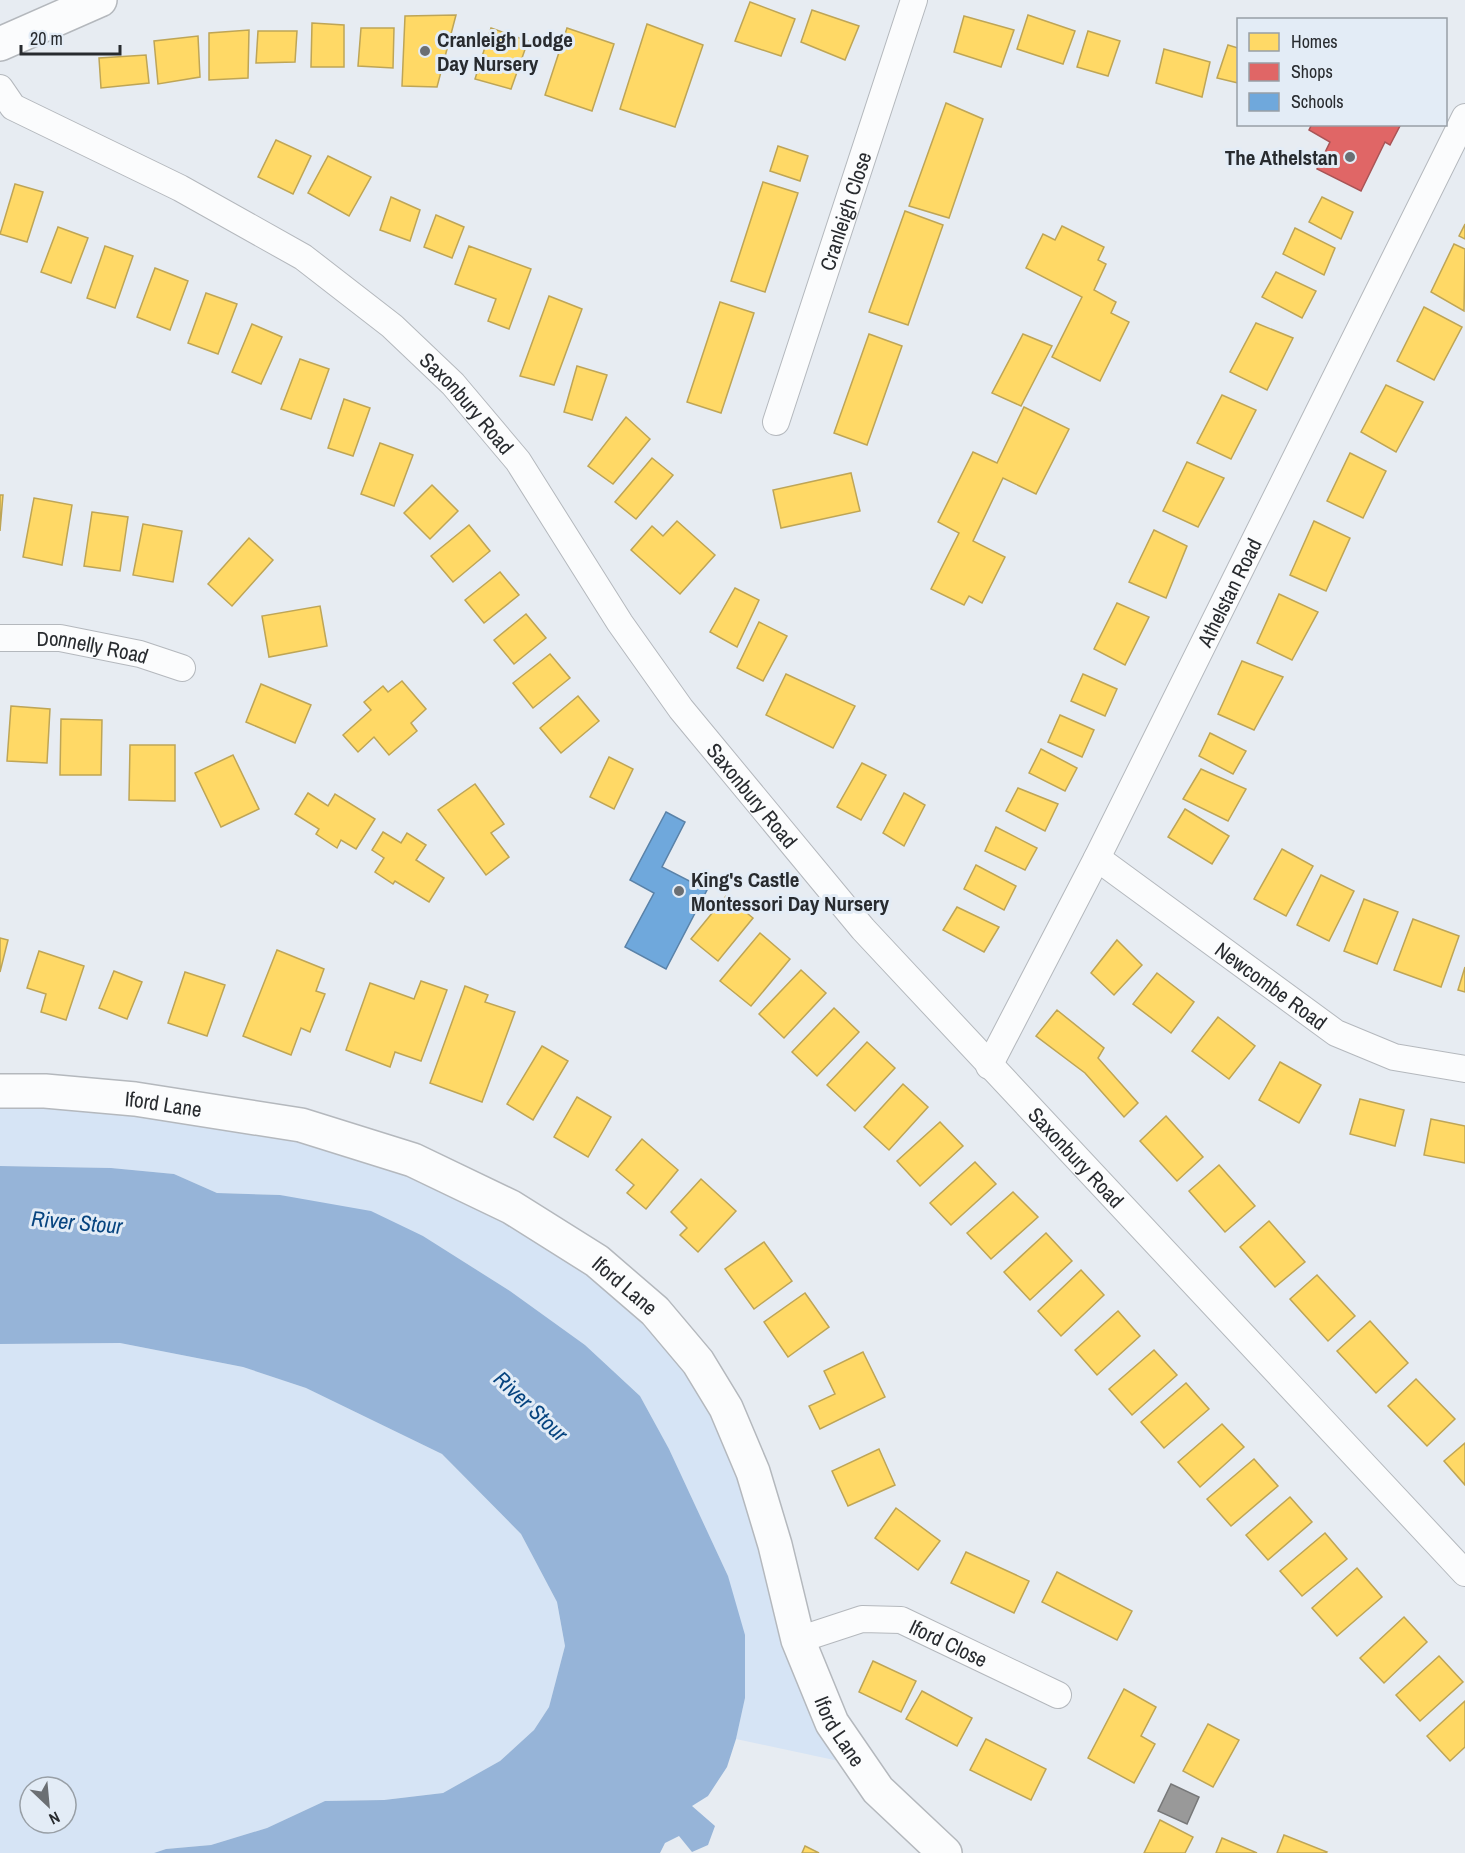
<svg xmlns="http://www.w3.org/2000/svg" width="1465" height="1853" viewBox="0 0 1465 1853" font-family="'Archivo Narrow',sans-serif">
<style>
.green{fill:#d6e4f5;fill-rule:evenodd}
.water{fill:#96b4d8}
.homes{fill:#ffd966;stroke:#bea556;stroke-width:1.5}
.shops{fill:#e06666;stroke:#a95456;stroke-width:1.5}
.schools{fill:#6fa8dc;stroke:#5a82a8;stroke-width:1.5}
.industry{fill:#999;stroke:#777879;stroke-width:1.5}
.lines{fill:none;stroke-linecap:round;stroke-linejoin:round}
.street-casing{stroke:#b4b8bd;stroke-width:28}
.secondary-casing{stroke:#b4b8bd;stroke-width:36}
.street{stroke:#fbfcfd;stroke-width:26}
.secondary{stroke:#fbfcfd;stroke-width:33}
.poi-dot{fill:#6b6f73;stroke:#e3ecf6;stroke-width:2}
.labels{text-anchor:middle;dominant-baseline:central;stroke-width:6;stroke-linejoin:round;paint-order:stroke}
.poi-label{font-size:21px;font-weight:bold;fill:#282b2f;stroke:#e3ecf6;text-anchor:start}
.street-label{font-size:21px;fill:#282b2f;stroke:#e3ecf6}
.water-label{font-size:22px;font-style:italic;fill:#06447f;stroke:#e3ecf6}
</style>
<rect width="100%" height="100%" fill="#e7ecf2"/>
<g class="green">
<polygon points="0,1091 216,1110 511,1207 698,1362 862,1766 736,1739 745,1698 728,1576 669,1449 640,1396 585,1345 510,1291 423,1236 280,1195 217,1193 174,1174 111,1168 0,1166"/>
<path d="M 120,1343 L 243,1367 L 306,1388 L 442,1454 L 521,1534 L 557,1602 L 565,1646 L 549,1707 L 534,1730 L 500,1761 L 443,1793 L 384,1800 L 325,1801 L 267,1828 L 211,1845 L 166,1849 L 154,1853 L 0,1853 L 0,1344 ZM 30,1787 L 66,1787 L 66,1823 L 30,1823 Z"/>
</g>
<polygon class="water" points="0,1166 111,1168 174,1174 217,1193 280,1195 371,1211 423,1236 510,1291 585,1345 640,1396 669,1449 728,1576 745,1635 745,1698 736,1739 727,1767 708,1796 692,1806 715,1826 708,1845 692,1852 679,1836 665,1843 660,1853 154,1853 166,1849 211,1845 267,1828 325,1801 384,1800 443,1793 500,1761 534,1730 549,1707 565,1646 557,1602 521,1534 442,1454 306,1388 243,1367 120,1343 0,1344"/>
<g class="homes">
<polygon points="750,2 795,19 781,56 735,41"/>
<polygon points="812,10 859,26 845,60 801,42"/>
<polygon points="456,15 437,87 402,86 405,16"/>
<polygon points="1028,15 1075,31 1063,64 1017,49"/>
<polygon points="964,16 1014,30 1001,67 954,52"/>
<polygon points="312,23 344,25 344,67 311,67"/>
<polygon points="647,24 703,45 675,127 620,109"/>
<polygon points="361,28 394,28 393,68 358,66"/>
<polygon points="491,28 528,41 511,89 475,79"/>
<polygon points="567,28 614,44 592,111 545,95"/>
<polygon points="249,30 248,78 209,80 209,33"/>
<polygon points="258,31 297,31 295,62 256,63"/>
<polygon points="1088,31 1120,41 1108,76 1077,67"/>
<polygon points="198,36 200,77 158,84 154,41"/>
<polygon points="1228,45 1238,48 1238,83 1217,78"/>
<polygon points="1164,49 1210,62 1202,97 1156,83"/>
<polygon points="146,55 149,83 101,88 99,58"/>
<polygon points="946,103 983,119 949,218 909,206"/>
<polygon points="276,140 311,156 293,194 258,177"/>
<polygon points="778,146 808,156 800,181 770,171"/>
<polygon points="328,156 371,177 349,216 308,193"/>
<polygon points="763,182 798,193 765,292 731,281"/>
<polygon points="15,184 43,192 27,242 0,234"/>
<polygon points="391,197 420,210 410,241 380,230"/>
<polygon points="1322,197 1353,212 1341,239 1309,222"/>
<polygon points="905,211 943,225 908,325 869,312"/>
<polygon points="436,215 464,227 452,258 424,247"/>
<polygon points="1465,224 1465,239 1459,236"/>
<polygon points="1062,226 1104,247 1098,260 1106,264 1094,290 1116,302 1111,313 1129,322 1100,381 1052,357 1082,297 1026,268 1043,234 1055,240"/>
<polygon points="58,227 88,238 71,283 41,272"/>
<polygon points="1295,228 1335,248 1324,275 1283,254"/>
<polygon points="1454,244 1465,249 1464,311 1431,292"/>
<polygon points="105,246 133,256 115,308 87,298"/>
<polygon points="469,246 531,269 509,329 488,321 496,299 455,284"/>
<polygon points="155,268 188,281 170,330 137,317"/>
<polygon points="1276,272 1316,291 1302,318 1262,297"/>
<polygon points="206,293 237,304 218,354 188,343"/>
<polygon points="549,296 582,309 554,385 520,376"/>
<polygon points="720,302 754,313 721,413 687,402"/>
<polygon points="1424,307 1462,327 1434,380 1397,361"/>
<polygon points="1256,323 1293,338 1267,390 1230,372"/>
<polygon points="252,324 282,337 261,384 232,372"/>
<polygon points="869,334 902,346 867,445 834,433"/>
<polygon points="1023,334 1052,346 1021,406 992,393"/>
<polygon points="300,359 329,369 311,419 281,409"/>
<polygon points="577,366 607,375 592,420 564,412"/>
<polygon points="1386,385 1423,402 1396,452 1361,432"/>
<polygon points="1222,395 1256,410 1231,459 1197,443"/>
<polygon points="344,399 370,408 353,456 328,448"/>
<polygon points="1024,407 1069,429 1036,494 1003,478 973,541 1005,557 982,603 969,596 964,605 931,589 959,533 938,522 973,452 997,463"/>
<polygon points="626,417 650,439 613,484 588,466"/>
<polygon points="380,443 413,455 394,506 361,494"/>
<polygon points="1350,453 1386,471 1363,518 1327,501"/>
<polygon points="652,458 673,475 636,519 615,502"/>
<polygon points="1187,462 1224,478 1198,527 1163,511"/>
<polygon points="851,473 860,511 781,528 773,490"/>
<polygon points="432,485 458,511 430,539 404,513"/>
<polygon points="0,495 3,495 0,531"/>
<polygon points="34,498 72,505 62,565 23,557"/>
<polygon points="92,512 128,517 120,571 84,566"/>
<polygon points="677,521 715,555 680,594 631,550 652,526 663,536"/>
<polygon points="1314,521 1350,538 1326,591 1290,575"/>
<polygon points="143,524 182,531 173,582 133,575"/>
<polygon points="469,525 490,551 453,582 431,556"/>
<polygon points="1154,530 1187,546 1166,598 1129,582"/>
<polygon points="249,538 273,560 232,606 208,584"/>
<polygon points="500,572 519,595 484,623 465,600"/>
<polygon points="735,588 759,600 737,647 710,632"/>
<polygon points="1279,594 1318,612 1292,660 1257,643"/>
<polygon points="1117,603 1149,617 1125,665 1094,649"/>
<polygon points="320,606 327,646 269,657 262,616"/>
<polygon points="526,614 546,638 514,664 494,640"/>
<polygon points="759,622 787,636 763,681 737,668"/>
<polygon points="550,654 570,678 533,708 513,683"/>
<polygon points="1242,661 1283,677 1254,730 1218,714"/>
<polygon points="786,674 855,706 833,748 766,715"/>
<polygon points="1083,674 1117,689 1105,716 1071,701"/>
<polygon points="402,681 426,709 411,723 417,731 389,755 374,737 358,752 343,735 371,710 364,702 383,686 388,692"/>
<polygon points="261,684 311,705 295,743 246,722"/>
<polygon points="578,696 599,721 561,753 540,728"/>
<polygon points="11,706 50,709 47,763 7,761"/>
<polygon points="1060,715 1094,730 1082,757 1048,742"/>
<polygon points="61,719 102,720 101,775 60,775"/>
<polygon points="1210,733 1246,751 1233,774 1199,756"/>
<polygon points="130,745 175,745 175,801 129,800"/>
<polygon points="1041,749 1077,768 1065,791 1029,773"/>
<polygon points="233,755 259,809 221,827 195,773"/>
<polygon points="609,757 633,769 614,809 590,797"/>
<polygon points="862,763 886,775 861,820 837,807"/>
<polygon points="1201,769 1246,789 1228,821 1183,799"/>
<polygon points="475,784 504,824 491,833 509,857 486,875 438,810"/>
<polygon points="1018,788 1058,804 1045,831 1006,811"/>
<polygon points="308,793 328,806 335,794 375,819 356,849 341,840 337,848 316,834 319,829 295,814"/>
<polygon points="904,793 925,805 904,846 883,833"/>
<polygon points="1185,809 1229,836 1212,864 1168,837"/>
<polygon points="996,827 1037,848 1025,870 985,851"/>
<polygon points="383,832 401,843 407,833 426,845 416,860 444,878 429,902 395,881 393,884 375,872 384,858 372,850"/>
<polygon points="1282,849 1313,866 1286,916 1254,899"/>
<polygon points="976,865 1016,886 1004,910 964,889"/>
<polygon points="1321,875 1354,891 1329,941 1297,925"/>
<polygon points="726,896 753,918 718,961 691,939"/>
<polygon points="1364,899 1398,912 1377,964 1344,951"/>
<polygon points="957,907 999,927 984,952 943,930"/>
<polygon points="1413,919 1459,936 1441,987 1394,970"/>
<polygon points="760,933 790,959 751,1006 720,981"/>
<polygon points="0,938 8,940 0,972"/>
<polygon points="1117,940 1142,965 1114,995 1091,973"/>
<polygon points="277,950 324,969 316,991 325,994 310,1032 301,1028 291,1055 243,1036"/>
<polygon points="39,951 84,966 66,1020 41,1012 46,994 27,988"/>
<polygon points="1465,967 1465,992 1458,990"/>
<polygon points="801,970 826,993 784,1038 759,1014"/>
<polygon points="114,971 142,982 127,1019 99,1008"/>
<polygon points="185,972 225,985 207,1036 168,1023"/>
<polygon points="1157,973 1194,1002 1171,1033 1133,1004"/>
<polygon points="421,981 447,990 421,1061 395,1052 390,1067 346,1050 370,983 414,999"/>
<polygon points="465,986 488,995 485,1002 515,1012 482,1102 430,1083"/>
<polygon points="834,1008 859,1032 817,1076 792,1052"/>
<polygon points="1057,1010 1104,1048 1098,1058 1138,1103 1124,1117 1085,1073 1036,1036"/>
<polygon points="1218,1017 1255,1046 1229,1079 1192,1051"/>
<polygon points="867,1042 895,1068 855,1111 827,1085"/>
<polygon points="542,1046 568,1061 533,1120 507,1104"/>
<polygon points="1280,1062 1321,1085 1299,1123 1259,1100"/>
<polygon points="903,1084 928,1107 889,1150 864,1127"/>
<polygon points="577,1097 611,1117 588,1157 554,1137"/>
<polygon points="1360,1099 1404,1110 1395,1146 1350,1134"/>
<polygon points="1166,1116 1203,1157 1177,1181 1140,1141"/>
<polygon points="1431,1119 1465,1126 1465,1163 1424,1155"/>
<polygon points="940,1122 963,1146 920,1186 897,1161"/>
<polygon points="642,1139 678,1170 646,1209 627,1193 634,1185 616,1170"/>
<polygon points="975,1162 996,1184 951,1225 930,1203"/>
<polygon points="1219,1165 1255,1206 1225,1232 1189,1191"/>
<polygon points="701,1179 736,1211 698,1252 680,1235 687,1228 671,1212"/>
<polygon points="1013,1192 1038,1217 991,1259 967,1233"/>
<polygon points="1269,1221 1305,1262 1275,1287 1240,1247"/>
<polygon points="1046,1233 1072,1261 1030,1300 1004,1272"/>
<polygon points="764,1242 792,1281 754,1309 725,1269"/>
<polygon points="1081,1270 1104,1295 1061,1336 1038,1311"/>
<polygon points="1317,1275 1355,1316 1328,1341 1290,1299"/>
<polygon points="805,1293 829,1327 788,1357 764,1322"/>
<polygon points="1118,1311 1140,1336 1097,1375 1075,1350"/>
<polygon points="1370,1321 1408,1363 1376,1393 1337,1351"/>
<polygon points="1154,1350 1177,1375 1132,1415 1109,1389"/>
<polygon points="863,1352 885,1397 820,1429 809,1406 835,1394 824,1371"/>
<polygon points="1416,1379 1455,1419 1427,1446 1388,1406"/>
<polygon points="1186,1383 1209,1409 1164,1448 1141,1422"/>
<polygon points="1222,1424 1244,1447 1200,1487 1178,1462"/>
<polygon points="1465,1443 1465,1485 1444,1461"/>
<polygon points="879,1449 895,1485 848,1506 832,1471"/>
<polygon points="1254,1459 1278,1486 1231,1526 1207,1499"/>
<polygon points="1290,1497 1312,1522 1268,1560 1246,1535"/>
<polygon points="896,1508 940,1541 918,1570 875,1538"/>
<polygon points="1325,1533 1347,1559 1302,1596 1280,1571"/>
<polygon points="966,1552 1029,1581 1014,1613 951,1583"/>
<polygon points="1357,1568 1382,1597 1337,1636 1312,1608"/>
<polygon points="1057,1572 1132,1611 1117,1640 1042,1602"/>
<polygon points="1404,1617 1427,1642 1384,1683 1360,1658"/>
<polygon points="1439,1656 1463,1682 1420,1721 1396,1695"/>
<polygon points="873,1661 916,1681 901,1712 859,1692"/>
<polygon points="1124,1689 1156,1707 1141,1736 1155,1744 1134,1783 1088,1758"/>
<polygon points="922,1691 972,1718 957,1746 906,1719"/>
<polygon points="1465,1701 1465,1747 1450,1761 1427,1736"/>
<polygon points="1208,1724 1239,1740 1213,1787 1183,1771"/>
<polygon points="986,1739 1046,1769 1031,1800 970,1770"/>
<polygon points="1160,1820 1193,1837 1185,1853 1144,1853"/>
<polygon points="1284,1835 1327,1852 1326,1853 1277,1853"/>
<polygon points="1222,1838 1257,1853 1216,1853"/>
<polygon points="805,1846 819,1853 802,1853"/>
</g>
<polygon class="shops" points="1312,124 1401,124 1390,145 1385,142 1361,191 1317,169 1330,142 1309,130"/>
<polygon class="schools" points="666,812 685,822 662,867 707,890 666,969 625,947 654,893 630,880"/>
<polygon class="industry" points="1171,1784 1199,1797 1187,1824 1158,1811"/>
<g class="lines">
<g class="street-casing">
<g id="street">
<path id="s1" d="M 0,88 L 13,107 L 180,188 L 303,257 L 392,326 L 453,384 L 518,461 L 620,623 L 681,709 L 863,929 L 1465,1573"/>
<path id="s2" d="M 776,422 L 914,0"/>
<path id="s3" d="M 0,638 L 60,638 L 140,654 L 182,668"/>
<path id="s4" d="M 1097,858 L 1336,1033 L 1394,1057 L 1465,1069"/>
<path id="s5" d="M 989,1066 L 1097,858 L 1465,117"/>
<path id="s6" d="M 798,1640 L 862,1619 L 901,1620 L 1058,1695"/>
</g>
</g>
<g class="secondary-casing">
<g id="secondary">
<polyline points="0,44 100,0"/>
<path id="s7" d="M 0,1091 L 45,1091 L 135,1099 L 301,1125 L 413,1160 L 511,1207 L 597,1261 L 655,1311 L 698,1362 L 726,1408 L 753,1472 L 775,1545 L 798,1640 L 832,1723 L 878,1790 L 945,1853"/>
</g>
</g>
<use href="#street" class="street"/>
<use href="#secondary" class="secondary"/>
</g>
<g class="poi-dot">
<circle cx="425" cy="51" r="6"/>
<circle cx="1350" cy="157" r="6"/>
<circle cx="679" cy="891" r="6"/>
</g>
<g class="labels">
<g class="poi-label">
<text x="437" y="39">Cranleigh Lodge<tspan x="437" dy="24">Day Nursery</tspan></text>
<text x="1338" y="157" text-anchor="end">The Athelstan</text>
<text x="691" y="879">King's Castle<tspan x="691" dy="24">Montessori Day Nursery</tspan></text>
</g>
<g class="street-label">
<text stroke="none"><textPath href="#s2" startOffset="222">Cranleigh Close</textPath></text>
<text stroke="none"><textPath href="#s1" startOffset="570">Saxonbury Road</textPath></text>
<text stroke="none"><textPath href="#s5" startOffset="531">Athelstan Road</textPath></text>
<text stroke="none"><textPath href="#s3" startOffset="93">Donnelly Road</textPath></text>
<text stroke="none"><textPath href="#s1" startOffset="1056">Saxonbury Road</textPath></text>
<text stroke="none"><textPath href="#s4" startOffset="216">Newcombe Road</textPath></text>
<text stroke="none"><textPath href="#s7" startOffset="164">Iford Lane</textPath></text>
<text stroke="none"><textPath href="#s1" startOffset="1542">Saxonbury Road</textPath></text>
<text stroke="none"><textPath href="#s7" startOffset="668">Iford Lane</textPath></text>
<text stroke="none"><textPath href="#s6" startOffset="159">Iford Close</textPath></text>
<text stroke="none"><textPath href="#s7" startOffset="1172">Iford Lane</textPath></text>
</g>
<g class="water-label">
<text transform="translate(77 1222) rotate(5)">River Stour</text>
<text transform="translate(531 1406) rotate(43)">River Stour</text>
</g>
</g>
<rect x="1237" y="18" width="210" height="108" fill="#e3ecf6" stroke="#989fa6" stroke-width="1.5"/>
<rect x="1249" y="33" width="30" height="18" fill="#ffd966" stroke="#989fa6" stroke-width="1.5"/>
<text x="1291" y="48" font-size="18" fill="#282b2f">Homes</text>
<rect x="1249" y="63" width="30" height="18" fill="#e06666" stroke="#989fa6" stroke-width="1.5"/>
<text x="1291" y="78" font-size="18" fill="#282b2f">Shops</text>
<rect x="1249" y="93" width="30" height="18" fill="#6fa8dc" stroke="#989fa6" stroke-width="1.5"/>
<text x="1291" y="108" font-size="18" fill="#282b2f">Schools</text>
<g transform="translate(48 1805) rotate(154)"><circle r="28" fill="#e3ecf6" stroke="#989fa6" stroke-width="1.5"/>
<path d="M0-4.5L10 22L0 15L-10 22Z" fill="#6b6f73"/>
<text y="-9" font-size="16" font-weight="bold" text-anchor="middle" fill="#282b2f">N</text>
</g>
<path d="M21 45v9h99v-9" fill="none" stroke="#282b2f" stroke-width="3"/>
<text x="30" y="45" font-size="18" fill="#282b2f" stroke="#e3ecf6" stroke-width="4.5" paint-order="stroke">20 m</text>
</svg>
